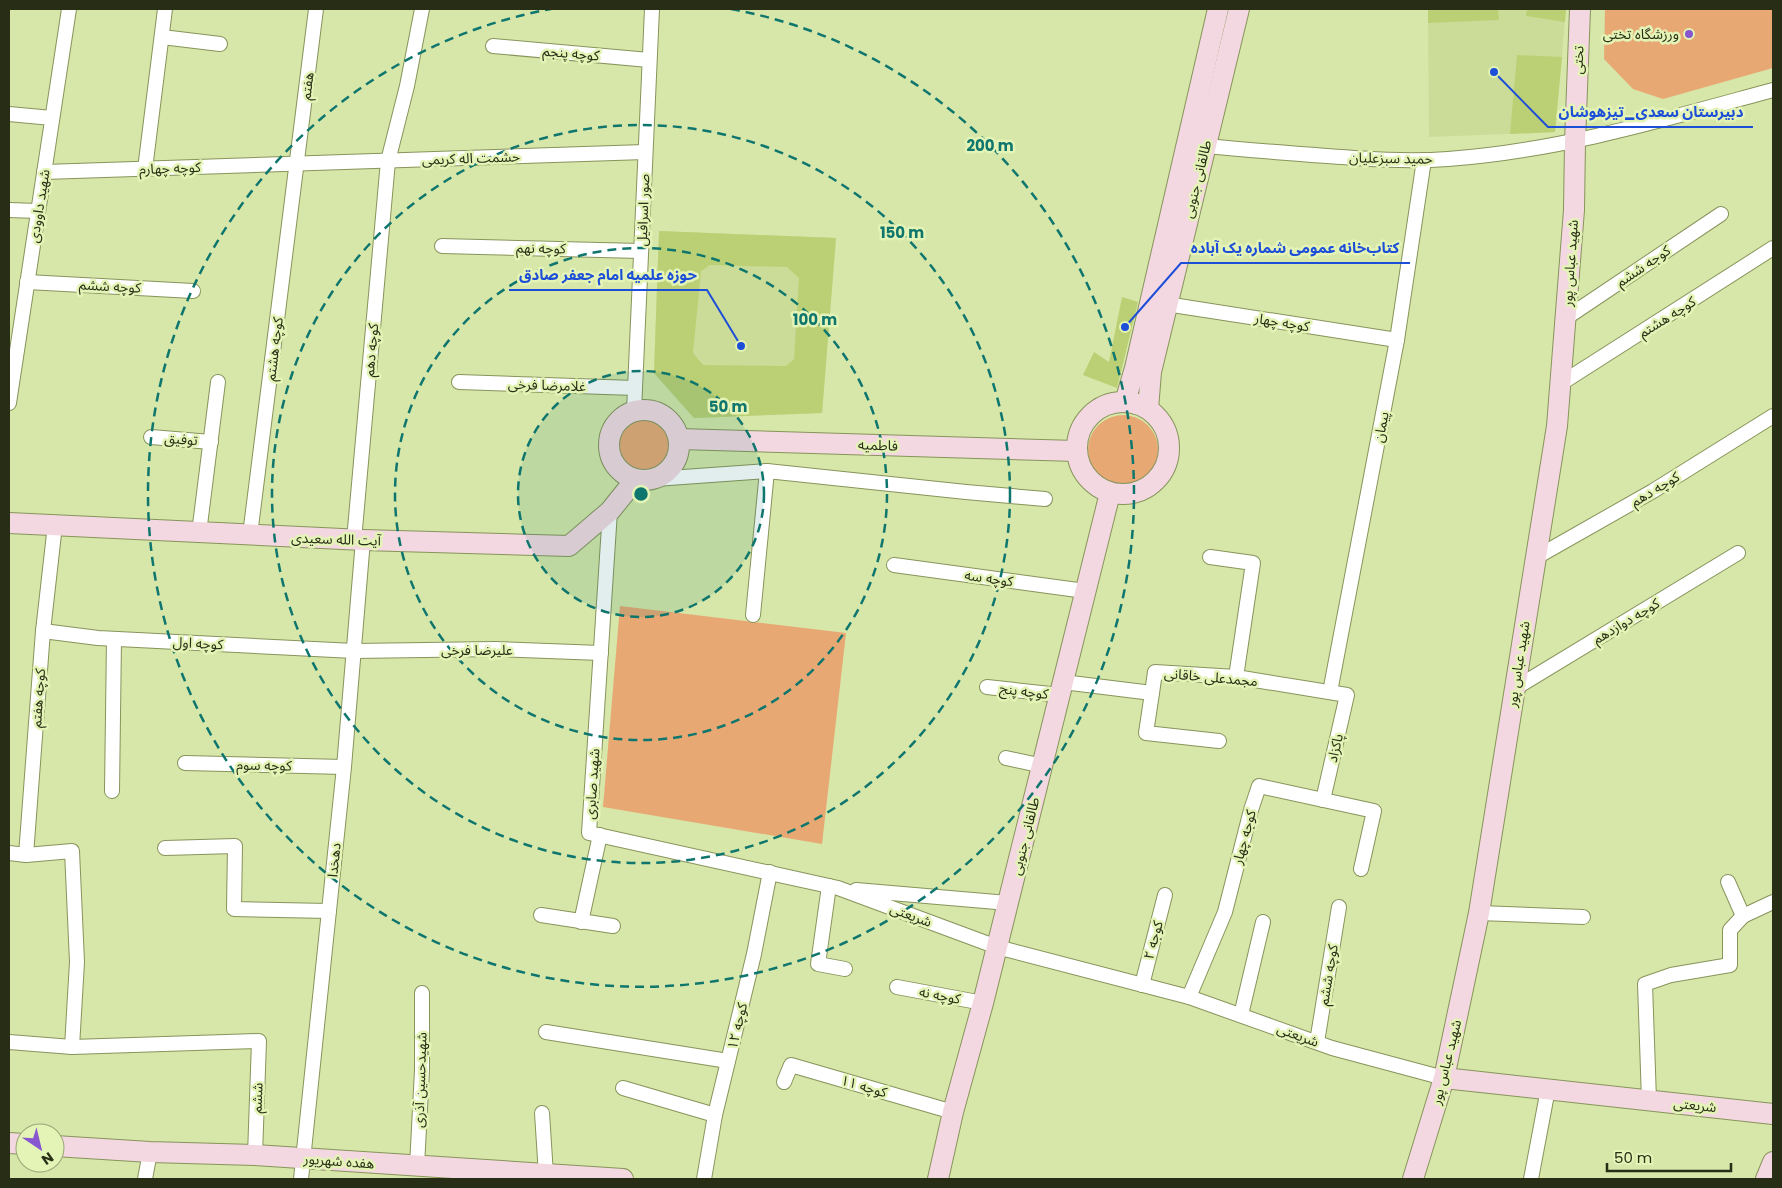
<svg xmlns="http://www.w3.org/2000/svg" width="1782" height="1188" viewBox="0 0 1782 1188" font-family="Poppins,'Noto Sans Arabic',sans-serif">
<style>
.built{fill:#cbdc98}
.green{fill:#e8a874}
.building{fill:#bbd074;fill-rule:evenodd}
.lines{fill:none;stroke-linecap:round;stroke-linejoin:round}
.street-casing{stroke:#87945b;stroke-width:16}
.secondary-casing{stroke:#87945b;stroke-width:22}
.street{stroke:#fff;stroke-width:14}
.secondary{stroke:#f4d8e1;stroke-width:20}
.ring{fill:none;stroke:#0f766e;stroke-width:2.5;stroke-dasharray:9 6}
.poi-dot{fill:#8856cf;stroke:#e4f3b6;stroke-width:2}
.labels{text-anchor:middle;dominant-baseline:central;stroke-width:5;stroke-linejoin:round;paint-order:stroke}
.poi-label{font-size:14px;fill:#282e16;stroke:#e4f3b6;text-anchor:end}
.street-label{font-size:14px;fill:#282e16;stroke:#e4f3b6}
.centre{fill:#0f766e;stroke:#e4f3b6;stroke-width:2.5}
.ring-label{font-size:15px;text-anchor:middle;font-weight:bold;fill:#0f766e;stroke:#e4f3b6;stroke-width:5;stroke-linejoin:round;paint-order:stroke}
.leader{fill:none;stroke:#1d4ed8;stroke-width:2}
.callout-dot{fill:#1d4ed8;stroke:#e4f3b6;stroke-width:2}
.callout-label{font-size:15px;text-anchor:middle;font-weight:bold;fill:#1d4ed8;stroke:#e4f3b6;stroke-width:5;stroke-linejoin:round;paint-order:stroke}
</style>
<rect width="100%" height="100%" fill="#d7e6a9"/>
<g class="built">
<polygon points="1428,9 1566,9 1555,132 1429,137"/>
<polygon points="659,231 836,238 822,413 694,418 654,373"/>
</g>
<g class="green">
<polygon points="1605,9 1773,9 1773,68 1663,99 1633,89 1604,59"/>
<circle cx="1123" cy="450" r="35"/>
<circle cx="644" cy="445" r="25"/>
<polygon points="620,606 846,633 822,844 603,807"/>
</g>
<g class="building">
<polygon points="1428,9 1498,9 1499,20 1428,23"/>
<polygon points="1527,9 1566,9 1565,22 1526,16"/>
<polygon points="1517,55 1562,57 1555,132 1510,134"/>
<path d="M 659,231 L 836,238 L 822,413 L 694,418 L 654,373 ZM 710,265 L 787,267 L 799,278 L 794,359 L 786,366 L 703,365 L 693,353 L 701,271 Z"/>
<polygon points="1122,297 1138,302 1117,388 1083,375 1094,352 1109,362"/>
</g>
<g class="lines">
<g class="street-casing">
<g id="street">
<polyline points="162,37 220,44"/>
<polyline points="493,46 649,60"/>
<polyline points="9,114 52,118"/>
<path d="M 1206,146 C 1246,150 1286,153 1327,156 C 1367,159 1407,162 1448,159 C 1559,151 1666,119 1773,90"/>
<polyline points="145,169 165,9"/>
<polyline points="44,172 645,152"/>
<polyline points="9,210 38,211"/>
<polyline points="442,246 641,251"/>
<polyline points="27,282 193,291"/>
<polyline points="1166,304 1397,340"/>
<polyline points="1566,318 1721,214"/>
<polyline points="459,382 635,388"/>
<polyline points="1560,384 1773,248"/>
<polyline points="9,403 69,9"/>
<polyline points="634,411 652,9"/>
<polyline points="151,437 211,442"/>
<polyline points="655,479 767,471 966,492 1045,499"/>
<polyline points="610,511 589,833 838,888 997,947 1189,997 1332,1048 1444,1078"/>
<polyline points="199,533 218,382"/>
<polyline points="250,535 316,9"/>
<polyline points="354,540 388,161 407,86 422,9"/>
<polyline points="1210,557 1253,563 1236,677"/>
<polyline points="1535,558 1653,491 1773,416"/>
<polyline points="894,565 1085,591"/>
<polyline points="753,615 767,471"/>
<polyline points="43,631 98,638 354,651 496,649 601,653"/>
<polyline points="1063,682 1152,693 1155,672 1236,677 1347,695 1323,800"/>
<polyline points="987,687 1060,695"/>
<polyline points="1514,689 1738,553"/>
<polyline points="1330,692 1397,340 1424,160"/>
<polyline points="1152,693 1146,733 1219,741"/>
<polyline points="1006,758 1043,766"/>
<polyline points="185,763 344,767"/>
<polyline points="112,791 114,639"/>
<polyline points="165,848 235,846 234,909 329,911"/>
<polyline points="9,853 26,855 43,631 55,525"/>
<polyline points="26,855 72,851 77,962 72,1047"/>
<polyline points="1728,882 1743,916"/>
<polyline points="829,886 818,964 845,969"/>
<polyline points="856,890 1008,903"/>
<polyline points="1479,913 1583,917"/>
<polyline points="541,915 613,926"/>
<polyline points="581,922 600,835"/>
<polyline points="1142,985 1165,895"/>
<polyline points="897,987 983,1003"/>
<polyline points="1189,997 1225,912 1251,810 1259,786 1374,811 1361,869"/>
<polyline points="1241,1015 1263,922"/>
<polyline points="546,1032 728,1061"/>
<polyline points="9,1042 72,1047 259,1041 255,1155"/>
<polyline points="1317,1042 1339,907"/>
<polyline points="784,1082 791,1065 953,1112"/>
<polyline points="623,1088 715,1115"/>
<polyline points="1649,1100 1645,984 1671,975 1730,965 1730,930 1743,916 1773,902"/>
<polyline points="542,1113 546,1175"/>
<polyline points="417,1166 422,1070 422,993"/>
<polyline points="145,1179 150,1152"/>
<polyline points="301,1179 344,767 363,540"/>
<polyline points="704,1179 715,1115 754,954 770,872"/>
<polyline points="1531,1179 1548,1089"/>
</g>
</g>
<g class="secondary-casing">
<g id="secondary">
<circle cx="1123" cy="448" r="46"/>
<polyline points="1125,402 1135,368 1218,9"/>
<polyline points="1148,409 1151,372 1239,9"/>
<circle cx="644" cy="445" r="35"/>
<polyline points="679,439 1076,451"/>
<polyline points="9,523 363,540 569,546 610,511 635,480"/>
<polyline points="1444,1078 1773,1114"/>
<polyline points="9,1143 25,1144"/>
<polyline points="55,1146 150,1152 255,1155 623,1179"/>
<polyline points="938,1179 953,1112 983,1003 1110,493"/>
<polyline points="1413,1179 1444,1078 1479,913 1557,426 1574,210 1575,142 1580,9"/>
<polyline points="1766,1179 1773,1162"/>
</g>
</g>
<use href="#street" class="street"/>
<use href="#secondary" class="secondary"/>
</g>
<circle cx="641" cy="494" r="123" fill="#0f766e" fill-opacity=".12"/>
<g class="ring">
<circle cx="641" cy="494" r="123"/>
<circle cx="641" cy="494" r="246"/>
<circle cx="641" cy="494" r="369"/>
<path d="M731 9A493 493 0 1 1 551 9"/>
</g>
<circle class="poi-dot" cx="1689" cy="34" r="5"/>
<g class="labels">
<g class="poi-label">
<text x="1679" y="34">ورزشگاه تختی</text>
</g>
<g class="street-label">
<text transform="translate(571 53) rotate(5)">کوچه پنجم</text>
<text transform="translate(1578 60) rotate(-88)">تختی</text>
<text transform="translate(307 86) rotate(-83)">هفتم</text>
<text transform="translate(471 158) rotate(-2)">حشمت اله کریمی</text>
<text transform="translate(1391 158) rotate(1)">حمید سبزعلیان</text>
<text transform="translate(170 168) rotate(-2)">کوچه چهارم</text>
<text transform="translate(1197 179) rotate(-76)">طالقانی جنوبی</text>
<text transform="translate(39 206) rotate(-81)">شهید داوودی</text>
<text transform="translate(643 210) rotate(-88)">صور اسرافیل</text>
<text transform="translate(541 248) rotate(1)">کوچه نهم</text>
<text transform="translate(1570 263) rotate(-86)">شهید عباس پور</text>
<text transform="translate(1643 266) rotate(-34)">کوجه ششم</text>
<text transform="translate(110 286) rotate(3)">کوچه ششم</text>
<text transform="translate(1667 317) rotate(-32)">کوچه هشتم</text>
<text transform="translate(1282 322) rotate(9)">کوچه چهار</text>
<text transform="translate(274 349) rotate(-83)">کوچه هشتم</text>
<text transform="translate(371 350) rotate(-85)">کوچه دهم</text>
<text transform="translate(547 385) rotate(2)">غلامرضا فرخی</text>
<text transform="translate(1381 427) rotate(-79)">پیمان</text>
<text transform="translate(181 439) rotate(4)">توفیق</text>
<text transform="translate(878 445) rotate(2)">فاطمیه</text>
<text transform="translate(1655 489) rotate(-31)">کوچه دهم</text>
<text transform="translate(336 539) rotate(2)">آیت الله سعیدی</text>
<text transform="translate(989 578) rotate(8)">کوچه سه</text>
<text transform="translate(1626 621) rotate(-31)">کوچه دوازدهم</text>
<text transform="translate(198 643) rotate(3)">کوچه اول</text>
<text x="477" y="650">علیرضا فرخی</text>
<text transform="translate(1518 664) rotate(-81)">شهید عباس پور</text>
<text transform="translate(1211 677) rotate(5)">مجمدعلی خاقانی</text>
<text transform="translate(1024 691) rotate(7)">کوچه پنج</text>
<text transform="translate(38 698) rotate(-86)">کوچه هفتم</text>
<text transform="translate(1335 748) rotate(-77)">پاکزاد</text>
<text transform="translate(264 765) rotate(1)">کوچه سوم</text>
<text transform="translate(592 784) rotate(-86)">شهید صابری</text>
<text transform="translate(1025 836) rotate(-76)">طالقانی جنوبی</text>
<text transform="translate(1244 837) rotate(-75)">کوجه چهار</text>
<text transform="translate(334 860) rotate(-84)">دهخدا</text>
<text transform="translate(911 915) rotate(20)">شریعتی</text>
<text transform="translate(1153 940) rotate(-75)">کوجه ۲</text>
<text transform="translate(1328 975) rotate(-81)">کوچه ششم</text>
<text transform="translate(940 995) rotate(11)">کوچه نه</text>
<text transform="translate(737 1026) rotate(-77)">کوچه ۱۲</text>
<text transform="translate(1298 1035) rotate(20)">شریعتی</text>
<text transform="translate(1446 1062) rotate(-76)">شهید عباس پور</text>
<text transform="translate(420 1080) rotate(-88)">شهیدحسین آذری</text>
<text transform="translate(864 1086) rotate(16)">کوچه ۱۱</text>
<text transform="translate(257 1098) rotate(-88)">ششم</text>
<text transform="translate(1695 1105) rotate(6)">شریعتی</text>
<text transform="translate(339 1161) rotate(4)">هفده شهریور</text>
</g>
</g>
<circle cx="641" cy="494" r="8" class="centre"/>
<g class="ring-label">
<text x="990" y="151">200 m</text>
<text x="902" y="238">150 m</text>
<text x="815" y="325">100 m</text>
<text x="728" y="412">50 m</text>
</g>
<path class="leader" d="M1494 72L1548 127H1753M1125 327L1181 263H1410M741 346L707 290H509"/>
<g class="callout-dot">
<circle cx="1494" cy="72" r="5"/>
<circle cx="1125" cy="327" r="5"/>
<circle cx="741" cy="346" r="5"/>
</g>
<g class="callout-label">
<text x="1651" y="117">دبیرستان سعدی_تیزهوشان</text>
<text x="1295" y="253">کتاب‌خانه عمومی شماره یک آباده</text>
<text x="608" y="280">حوزه علمیه امام جعفر صادق</text>
</g>
<rect width="1782" height="1188" fill="none" stroke="#282e16" stroke-width="20"/>
<g transform="translate(40 1148) rotate(145)"><circle r="24" fill="#e4f3b6" stroke="#99a476"/>
<path d="M0-4L9 19L0 12L-9 19Z" fill="#8856cf"/>
<text y="-8" font-size="14" font-weight="bold" text-anchor="middle" fill="#282e16">N</text>
</g>
<path d="M1607 1163v8h124v-8" fill="none" stroke="#282e16" stroke-width="2.5"/>
<text x="1614" y="1163" font-size="15" fill="#282e16" stroke="#e4f3b6" stroke-width="4" paint-order="stroke">50 m</text>
</svg>
